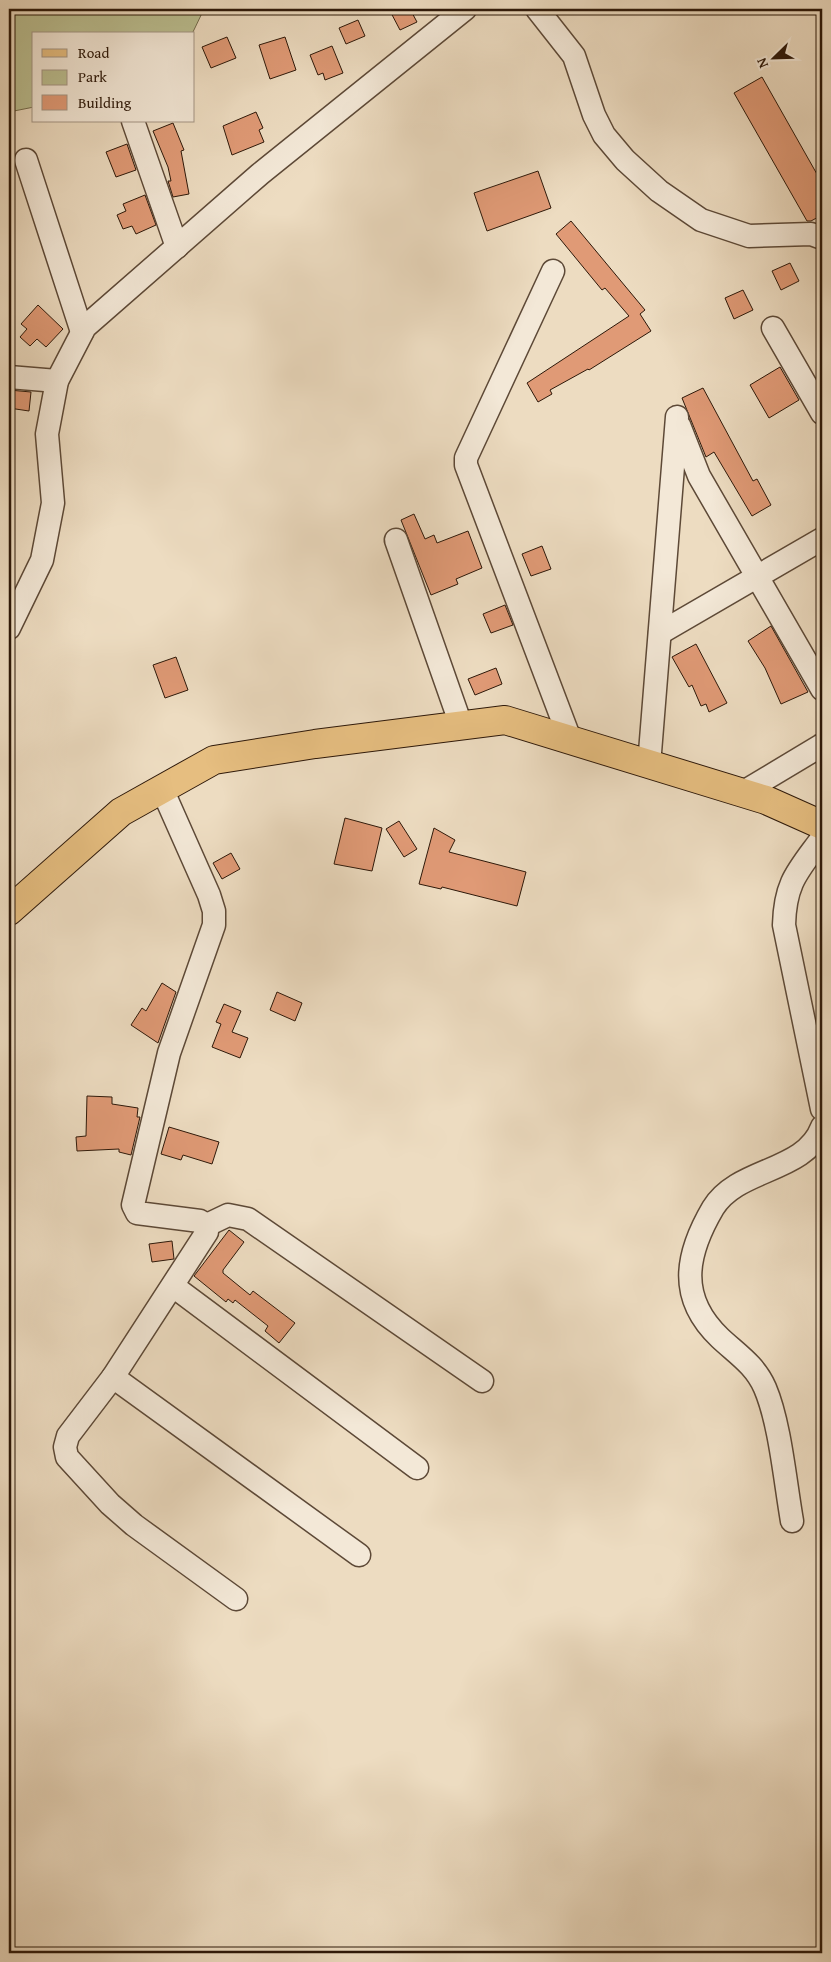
<svg xmlns="http://www.w3.org/2000/svg" width="831" height="1962" viewBox="0 0 831 1962" font-family="'Gentium Book Plus',serif">
<style>
.green{fill:#bbbf91;stroke:#746c4d}
.building{fill:#e09a76;stroke:#2d1809}
.lines{fill:none;stroke-linecap:round;stroke-linejoin:round}
.minor-casing{stroke:#5d4937;stroke-width:25}
.major-casing{stroke:#2d1809;stroke-width:30}
.minor{stroke:#f3e8d7;stroke-width:22}
.major{stroke:#e6be80;stroke-width:28}
</style>
<rect width="100%" height="100%" fill="#eddcc1"/>
<filter id="stains"><feTurbulence type="fractalNoise" baseFrequency=".004" numOctaves="4"/><feColorMatrix values="0 0 0 0 .2 0 0 0 0 .09 0 0 0 0 .02 0 0 0 .5 -.17"/></filter>
<radialGradient id="worn" r=".72"><stop offset=".6" stop-color="#630" stop-opacity="0"/><stop offset="1" stop-color="#630" stop-opacity=".3"/></radialGradient>
<polygon class="green" points="9,9 204,9 192,34 34,34 34,107 9,112"/>
<g class="building">
<polygon points="389,9 410,9 417,22 400,30"/>
<polygon points="358,20 365,36 346,44 339,28"/>
<polygon points="227,37 236,58 211,68 202,47"/>
<polygon points="285,37 296,70 270,79 259,45"/>
<polygon points="332,46 343,73 325,80 323,73 318,75 310,55"/>
<polygon points="762,77 822,183 822,215 811,221 807,221 734,93"/>
<polygon points="256,112 263,128 259,130 264,142 232,155 223,126"/>
<polygon points="173,123 184,150 181,151 189,194 173,197 168,181 171,181 168,167 153,131"/>
<polygon points="127,144 136,170 116,177 106,152"/>
<polygon points="538,171 551,208 487,231 474,193"/>
<polygon points="145,195 156,225 136,234 132,226 123,229 117,215 126,211 123,204"/>
<polygon points="571,221 645,310 640,314 651,331 589,370 588,369 550,390 552,394 538,402 527,383 629,316 605,288 602,290 556,234"/>
<polygon points="790,263 799,281 781,290 772,271"/>
<polygon points="743,290 753,310 734,319 725,298"/>
<polygon points="38,305 63,329 46,347 37,339 30,346 20,337 27,329 21,324"/>
<polygon points="780,367 799,400 769,418 750,385"/>
<polygon points="703,388 753,481 757,479 771,505 752,516 714,452 706,457 682,398"/>
<polygon points="9,390 31,392 29,411 9,408"/>
<polygon points="414,514 425,539 434,535 437,543 468,531 482,568 456,579 458,584 431,595 401,520"/>
<polygon points="542,546 551,569 531,576 522,554"/>
<polygon points="505,605 513,625 491,633 483,614"/>
<polygon points="771,626 808,692 781,704 765,668 748,641"/>
<polygon points="696,644 727,703 709,712 706,704 701,706 692,685 689,687 672,657"/>
<polygon points="176,657 188,690 165,698 153,665"/>
<polygon points="496,668 502,684 475,695 468,679"/>
<polygon points="345,818 382,828 372,871 334,864"/>
<polygon points="399,821 417,849 404,857 386,829"/>
<polygon points="434,828 455,840 449,852 526,872 517,906 442,887 441,889 419,884"/>
<polygon points="231,853 240,869 222,879 213,863"/>
<polygon points="162,983 176,992 158,1043 131,1025 142,1008 146,1011"/>
<polygon points="277,992 302,1003 295,1021 270,1010"/>
<polygon points="224,1004 241,1011 232,1032 248,1038 240,1058 212,1047 221,1024 216,1022"/>
<polygon points="87,1096 112,1097 112,1104 138,1108 137,1117 140,1117 131,1155 119,1152 119,1149 77,1151 76,1137 86,1136"/>
<polygon points="169,1127 219,1142 212,1164 183,1155 181,1160 161,1154"/>
<polygon points="229,1230 244,1242 223,1270 223,1273 250,1295 253,1291 295,1323 279,1343 265,1331 268,1326 235,1300 233,1303 228,1299 226,1302 194,1276"/>
<polygon points="172,1241 174,1259 152,1262 149,1244"/>
</g>
<g class="lines">
<g class="minor-casing">
<g id="minor">
<polyline points="537,9 574,56 594,115 604,135 625,160 659,191 701,220 749,236 811,234 822,238"/>
<polyline points="133,121 177,247"/>
<polyline points="26,160 82,332"/>
<polyline points="553,271 466,458 466,465 571,742"/>
<polyline points="773,328 822,413"/>
<polyline points="9,377 57,381"/>
<polyline points="679,425 699,476 822,689"/>
<polyline points="396,540 461,725"/>
<polyline points="9,628 42,560 53,503 47,434 57,381 85,327 260,174 465,9"/>
<polyline points="660,633 822,539"/>
<polyline points="649,765 677,417"/>
<polyline points="162,789 209,895 214,911 214,925 169,1053 133,1205 137,1213 200,1221 207,1225 207,1232 113,1377 68,1436 65,1447 67,1457 110,1504 134,1525 236,1599"/>
<polyline points="742,793 822,745"/>
<path d="M 822,838 C 798,871 785,882 784,925 L 822,1109"/>
<polyline points="207,1225 228,1215 248,1219 482,1381"/>
<polyline points="173,1286 417,1468"/>
<polyline points="113,1377 359,1555"/>
<path d="M 792,1521 C 785,1481 780,1423 765,1388 C 755,1365 737,1354 720,1338 C 677,1297 686,1254 713,1208 C 738,1167 805,1173 822,1127"/>
</g>
</g>
<g class="major-casing">
<polyline id="major" points="9,911 121,812 214,760 315,744 505,720 766,800 822,825"/>
</g>
<use href="#minor" class="minor"/>
<use href="#major" class="major"/>
</g>
<rect width="831" height="1962" fill="none" stroke="#eddcc1" stroke-width="30"/>
<rect x="10" y="10" width="811" height="1942" fill="none" stroke="#2d1809" stroke-width="2.5"/>
<rect x="15" y="15" width="801" height="1932" fill="none" stroke="#2d1809"/>
<rect x="32" y="32" width="162" height="90" fill="#f3e8d7" stroke="#a49585"/>
<rect x="42" y="49" width="25" height="8" fill="#e6be80" stroke="#a49585"/>
<text x="78" y="58" font-size="15" fill="#2d1809">Road</text>
<rect x="42" y="70" width="25" height="15" fill="#bbbf91" stroke="#a49585"/>
<text x="78" y="82" font-size="15" fill="#2d1809">Park</text>
<rect x="42" y="95" width="25" height="15" fill="#e09a76" stroke="#a49585"/>
<text x="78" y="108" font-size="15" fill="#2d1809">Building</text>
<g transform="translate(774 58) rotate(247)" stroke="#f3e8d7" stroke-width="4" paint-order="stroke">
<path d="M0-4L9 19L0 12L-9 19Z" fill="#2d1809"/>
<text y="-8" font-size="14" font-weight="bold" text-anchor="middle" fill="#2d1809">N</text>
</g>
<rect width="100%" height="100%" filter="url(#stains)"/>
<rect width="100%" height="100%" fill="url(#worn)"/>
</svg>
